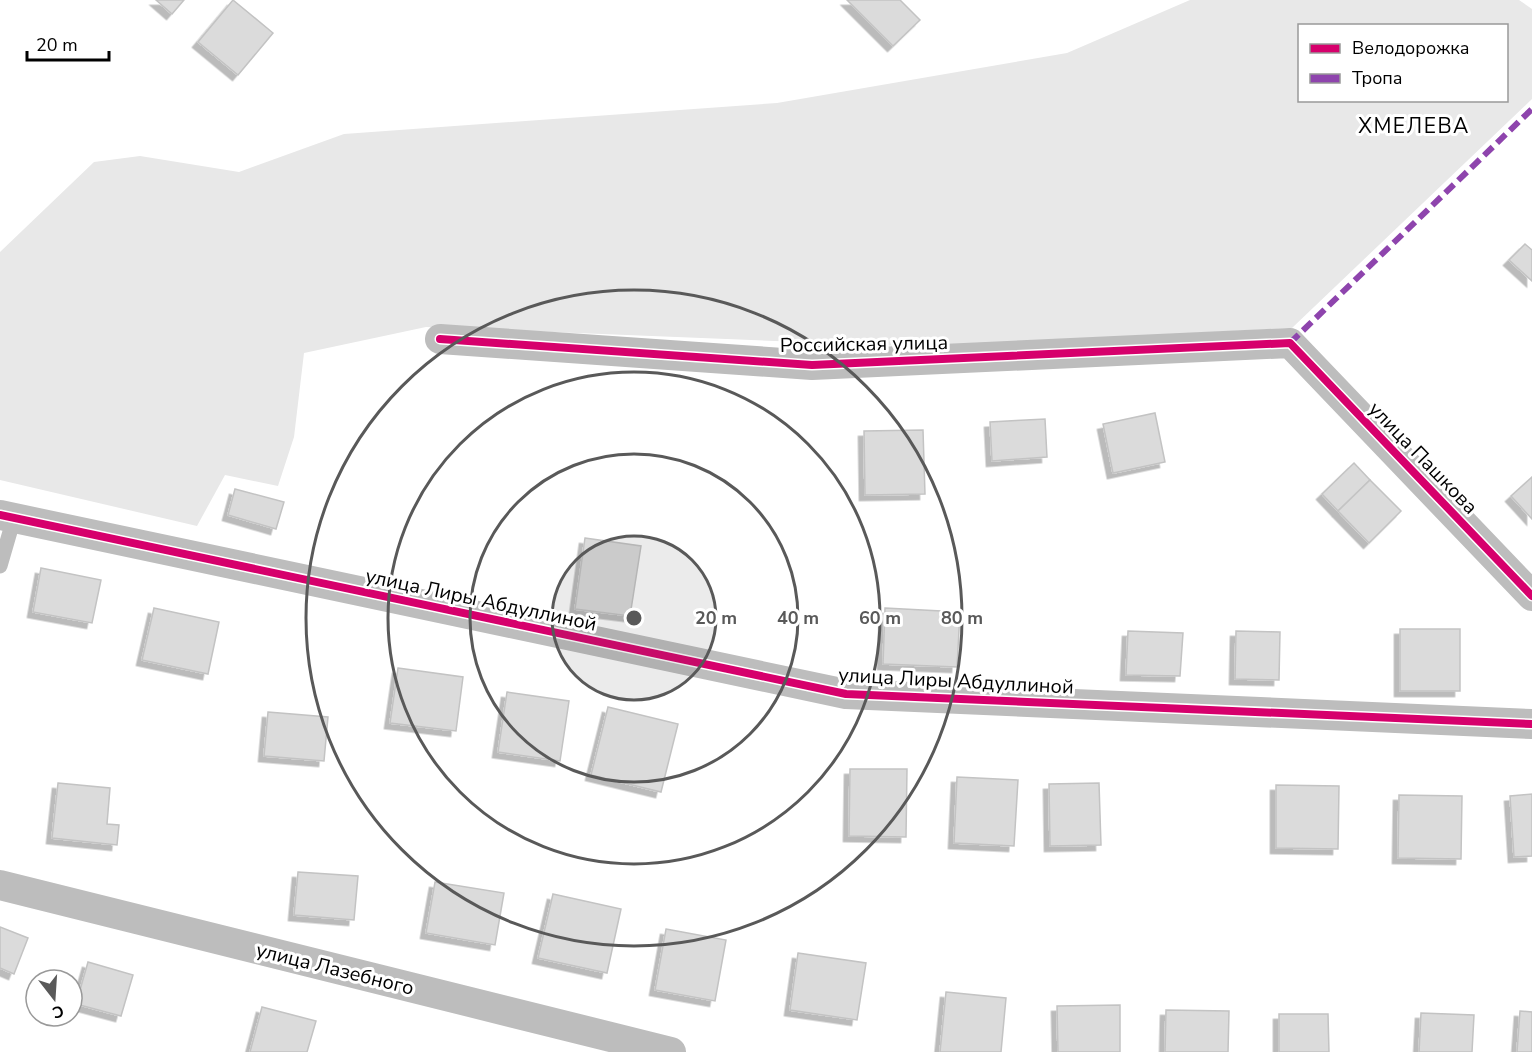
<svg xmlns="http://www.w3.org/2000/svg" width="1532" height="1052" viewBox="0 0 1532 1052" font-family="'Nunito Sans',sans-serif">
<style>
.green{fill:#e8e8e8;fill-rule:evenodd}
.building{fill:#dbdbdb;stroke:#c3c3c3;stroke-width:1.5;filter:url(#shadow)}
.lines{fill:none;stroke-linecap:round;stroke-linejoin:round}
.lane{stroke:#bdbdbd;stroke-width:15}
.street{stroke:#bdbdbd;stroke-width:30}
.quiet{stroke:#8e44ad;stroke-width:6;stroke-dasharray:12 6;stroke-linecap:butt}
.cycleway-casing{stroke:#fff;stroke-width:11}
.cycleway{stroke:#d6006c;stroke-width:8}
.ring{fill:none;stroke:#595959;stroke-width:3}
.labels{text-anchor:middle;dominant-baseline:central;stroke-width:6;stroke-linejoin:round;paint-order:stroke}
.street-label{font-size:20px;fill:#000;stroke:#fff}
.neighbourhood-label{font-size:21px;letter-spacing:1.5px;fill:#000;stroke:#fff}
.centre{fill:#595959;stroke:#fff;stroke-width:3}
.ring-label{font-size:18px;text-anchor:middle;font-weight:bold;fill:#595959;stroke:#fff;stroke-width:6;stroke-linejoin:round;paint-order:stroke}
</style>
<defs>
<filter id="shadow"><feDropShadow dx="-5.5" dy="5.5" stdDeviation="0" flood-color="#0004"/></filter>
</defs>
<rect width="100%" height="100%" fill="#fff"/>
<path class="green" d="M 1190,0 L 1519,0 L 1532,9 L 1532,99 L 1292,328 L 925,347 L 426,327 L 304,353 L 294,437 L 278,486 L 225,475 L 197,526 L 0,480 L 0,252 L 94,162 L 140,156 L 239,172 L 344,134 L 777,103 L 1067,53 ZM 1300,26 L 1506,26 L 1506,100 L 1300,100 Z"/>
<g class="building">
<polygon points="156,0 184,0 172,14"/>
<polygon points="233,0 273,33 238,75 198,42"/>
<polygon points="847,0 900,0 920,20 893,46"/>
<polygon points="1525,244 1532,250 1532,281 1509,260"/>
<polygon points="1155,413 1165,462 1113,473 1103,424"/>
<polygon points="1045,419 1047,457 992,461 990,422"/>
<polygon points="923,430 925,494 865,495 864,431"/>
<polygon points="1354,463 1370,480 1338,511 1322,494"/>
<polygon points="1532,477 1532,519 1511,496"/>
<polygon points="1370,480 1401,511 1369,543 1338,511"/>
<polygon points="235,489 284,502 276,529 228,515"/>
<polygon points="585,538 641,546 630,616 575,609"/>
<polygon points="41,568 101,580 92,623 33,612"/>
<polygon points="154,608 219,622 208,674 142,660"/>
<polygon points="885,608 960,612 957,667 883,664"/>
<rect x="1400" y="629" width="60" height="62"/>
<polygon points="1128,631 1183,633 1180,676 1126,675"/>
<polygon points="1236,631 1280,632 1279,680 1235,679"/>
<polygon points="398,668 463,677 456,731 390,723"/>
<polygon points="507,692 569,701 560,761 498,752"/>
<polygon points="608,707 678,724 661,792 591,775"/>
<polygon points="268,712 328,717 324,761 264,756"/>
<polygon points="850,769 907,769 906,837 849,836"/>
<polygon points="957,777 1018,780 1014,846 954,843"/>
<polygon points="58,783 110,788 107,824 119,825 117,845 52,838"/>
<polygon points="1099,783 1101,845 1050,846 1049,784"/>
<polygon points="1276,785 1339,786 1338,849 1276,848"/>
<polygon points="1532,794 1532,856 1514,857 1510,796"/>
<polygon points="1399,795 1462,796 1461,859 1398,858"/>
<polygon points="298,872 358,876 354,920 294,915"/>
<polygon points="435,882 504,893 495,945 426,933"/>
<polygon points="553,894 621,909 607,973 538,958"/>
<polygon points="0,927 28,938 14,974 0,968"/>
<polygon points="666,929 726,940 715,1001 655,990"/>
<polygon points="798,953 866,963 857,1020 790,1010"/>
<polygon points="88,962 133,975 121,1016 76,1004"/>
<polygon points="946,992 1006,998 1001,1052 940,1052"/>
<polygon points="1120,1005 1120,1052 1058,1052 1057,1006"/>
<polygon points="262,1007 316,1021 307,1052 250,1052"/>
<polygon points="1166,1010 1229,1011 1228,1052 1165,1052"/>
<polygon points="1520,1011 1532,1012 1532,1052 1517,1052"/>
<polygon points="1421,1013 1474,1015 1472,1052 1419,1052"/>
<polygon points="1279,1014 1328,1014 1329,1052 1279,1052"/>
</g>
<g class="lines">
<polyline class="lane" points="0,566 14,518"/>
<g class="street">
<polyline points="440,339 812,365 1290,343 1532,596"/>
<polyline points="0,515 846,694 1532,724"/>
<polyline points="0,885 671,1052"/>
</g>
<polyline class="quiet" points="1290,343 1532,109"/>
<g class="cycleway-casing">
<g id="cycleway">
<polyline points="440,339 812,365 1290,343 1532,596"/>
<polyline points="0,515 846,694 1532,724"/>
</g>
</g>
<use href="#cycleway" class="cycleway"/>
</g>
<circle cx="634" cy="618" r="82" fill="#595959" fill-opacity=".12"/>
<g class="ring">
<circle cx="634" cy="618" r="82"/>
<circle cx="634" cy="618" r="164"/>
<circle cx="634" cy="618" r="246"/>
<circle cx="634" cy="618" r="328"/>
</g>
<g class="labels">
<g class="street-label">
<text transform="translate(864 344) rotate(-1)">Российская улица</text>
<text transform="translate(1423 458) rotate(46)">улица Пашкова</text>
<text transform="translate(481 600) rotate(12)">улица Лиры Абдуллиной</text>
<text transform="translate(956 681) rotate(3)">улица Лиры Абдуллиной</text>
<text transform="translate(335 969) rotate(14)">улица Лазебного</text>
</g>
<g class="neighbourhood-label">
<text x="1414" y="126">ХМЕЛЕВА</text>
</g>
</g>
<circle cx="634" cy="618" r="9" class="centre"/>
<g class="ring-label">
<text x="716" y="624">20 m</text>
<text x="798" y="624">40 m</text>
<text x="880" y="624">60 m</text>
<text x="962" y="624">80 m</text>
</g>
<rect x="1298" y="24" width="210" height="78" fill="#ffffff" stroke="#999999" stroke-width="1.5"/>
<rect x="1310" y="44" width="30" height="9" fill="#d6006c" stroke="#999999" stroke-width="1.5"/>
<text x="1352" y="54" font-size="18" fill="#000000">Велодорожка</text>
<rect x="1310" y="74" width="30" height="9" fill="#8e44ad" stroke="#999999" stroke-width="1.5"/>
<text x="1352" y="84" font-size="18" fill="#000000">Тропа</text>
<g transform="translate(54 998) rotate(163)"><circle r="28" fill="#ffffff" stroke="#999999" stroke-width="1.5"/>
<path d="M0-4.5L10 22L0 15L-10 22Z" fill="#595959"/>
<text y="-9" font-size="16" font-weight="bold" text-anchor="middle" fill="#000000">С</text>
</g>
<path d="M27 51v9h82v-9" fill="none" stroke="#000000" stroke-width="3"/>
<text x="36" y="51" font-size="18" fill="#000000" stroke="#ffffff" stroke-width="4.5" paint-order="stroke">20 m</text>
</svg>
